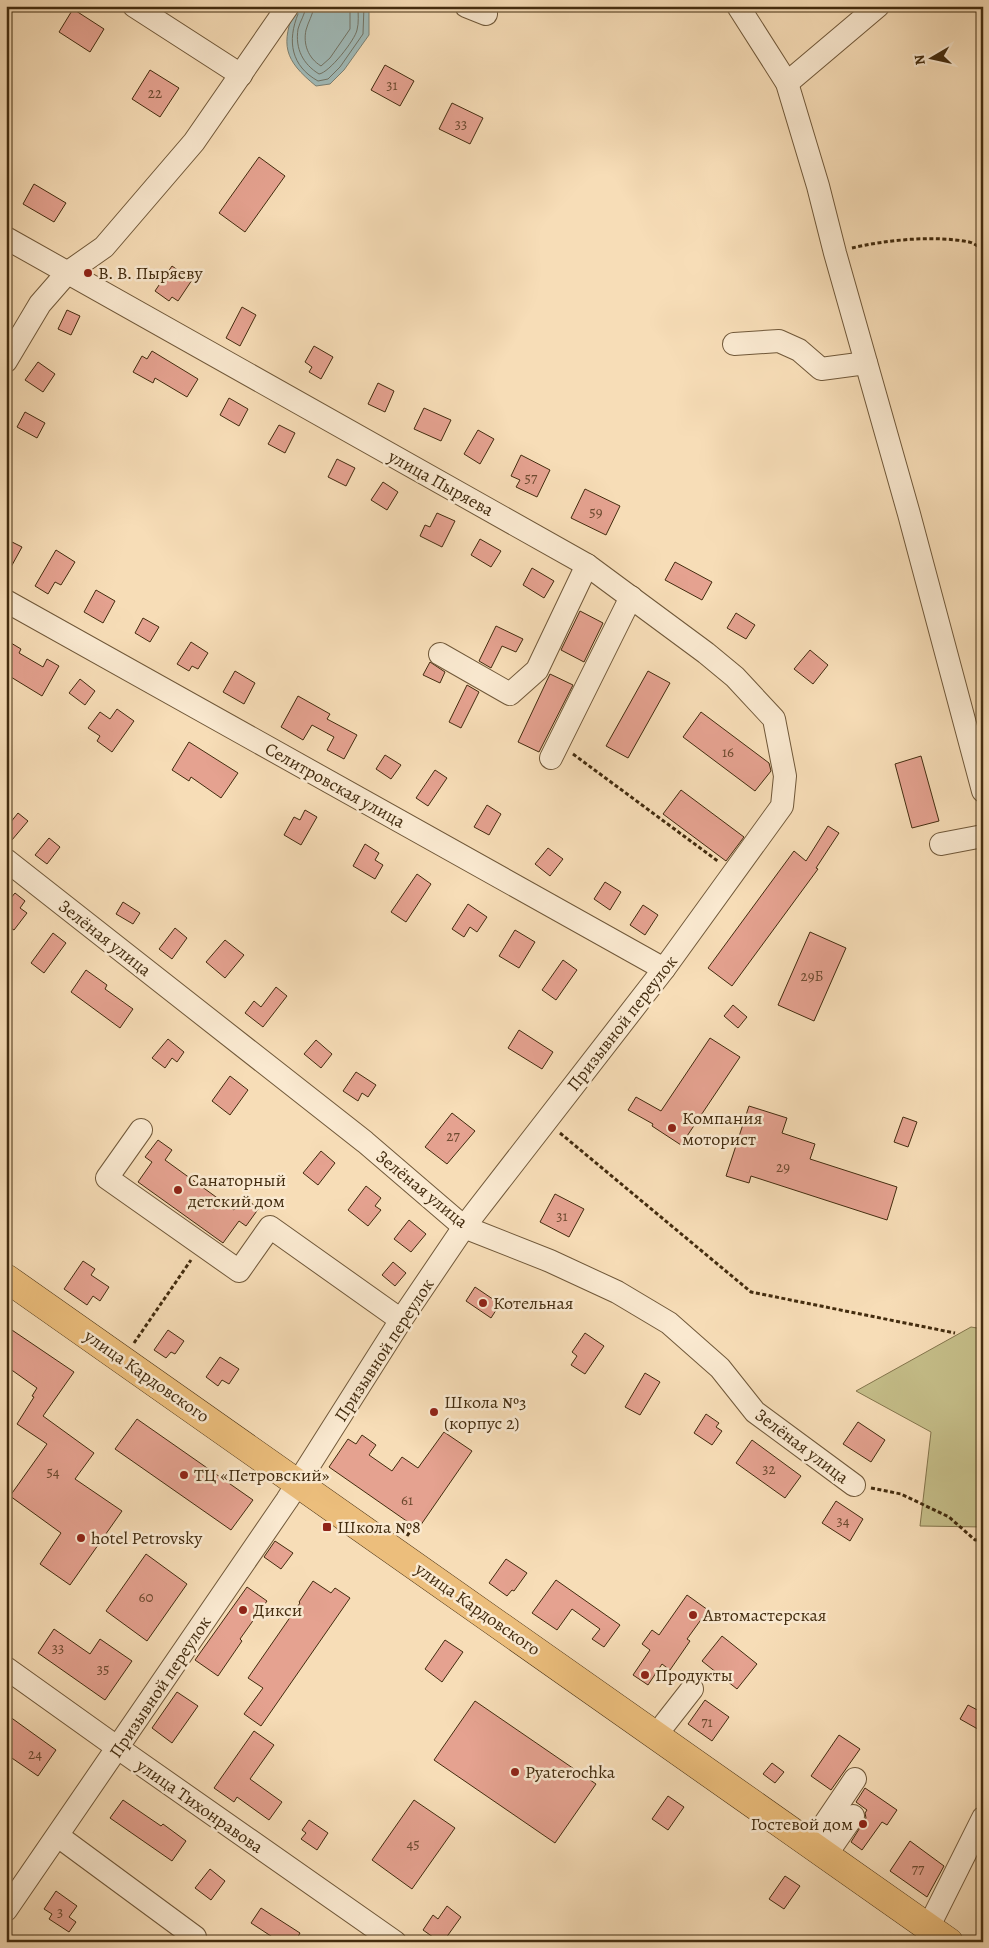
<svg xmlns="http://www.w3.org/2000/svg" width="989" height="1948" viewBox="0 0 989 1948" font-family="Alegreya,serif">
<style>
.green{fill:#c5be89;stroke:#84754c}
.water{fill:#a0bab8;stroke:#7b8174}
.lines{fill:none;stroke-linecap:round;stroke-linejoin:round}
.shore{stroke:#727364;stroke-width:1}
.building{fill:#e5a290;stroke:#432c0f}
.minor-casing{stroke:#705839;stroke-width:24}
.major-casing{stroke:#432c0f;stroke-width:29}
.path{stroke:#432c0f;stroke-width:3;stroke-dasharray:4 2.5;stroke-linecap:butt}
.minor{stroke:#fae9d0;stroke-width:22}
.major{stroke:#ecbe7c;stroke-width:28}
.poi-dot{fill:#8f2418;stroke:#fae9d0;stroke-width:2}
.labels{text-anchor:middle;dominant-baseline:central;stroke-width:5;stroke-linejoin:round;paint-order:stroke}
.number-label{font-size:15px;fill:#6c4a2f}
.poi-label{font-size:18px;fill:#432c0f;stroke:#fae9d0;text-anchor:start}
.street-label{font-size:18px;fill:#432c0f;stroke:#fae9d0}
</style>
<rect width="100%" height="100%" fill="#f7ddb7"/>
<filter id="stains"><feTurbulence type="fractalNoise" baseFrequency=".004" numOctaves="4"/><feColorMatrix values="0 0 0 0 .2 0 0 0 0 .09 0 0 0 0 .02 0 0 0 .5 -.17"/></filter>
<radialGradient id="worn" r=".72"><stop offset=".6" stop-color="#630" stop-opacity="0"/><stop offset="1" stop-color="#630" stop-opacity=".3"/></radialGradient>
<polygon class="green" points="971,1327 983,1329 983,1527 920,1526 931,1432 856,1391"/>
<path class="water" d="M 296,6 L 369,6 L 369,35 L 344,70 L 330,84 L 316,86 C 284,60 280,45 296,6 Z"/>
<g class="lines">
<g class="shore">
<path d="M 306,6 C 305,15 300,21 298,29 C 295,49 303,64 319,74 C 329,73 355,40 357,30 C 359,23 358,14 358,6"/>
<path d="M 314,6 C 313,15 308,22 306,30 C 303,44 308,58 321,66 L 330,58 L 350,29 L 350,6"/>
<path d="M 298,14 C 287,41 291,66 318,81 L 328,79 L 340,67 L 363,34 L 364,6"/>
</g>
</g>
<g class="building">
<polygon points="73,9 104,29 90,52 59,32"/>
<polygon points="385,65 414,81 400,106 371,90"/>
<polygon points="150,70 179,88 160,117 132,99"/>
<polygon points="452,103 483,118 470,144 439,129"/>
<polygon points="259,157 285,176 245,232 219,213"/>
<polygon points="34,184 66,203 54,222 23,204"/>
<polygon points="172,266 192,280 178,301 172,297 169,301 155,291"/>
<polygon points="242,307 256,315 240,346 226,338"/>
<polygon points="67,310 80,316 71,335 58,329"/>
<polygon points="314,346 333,357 321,379 309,372 312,367 305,362"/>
<polygon points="152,351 198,379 187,397 155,378 153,383 133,372 142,356 147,359"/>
<polygon points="38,362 55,374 43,392 25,380"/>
<polygon points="378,383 394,391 385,412 368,404"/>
<polygon points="229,398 248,409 239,426 220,415"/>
<polygon points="424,408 451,420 441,441 414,429"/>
<polygon points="25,412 45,423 37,438 17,427"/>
<polygon points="279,425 295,433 285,453 268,444"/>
<polygon points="478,430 494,439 480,464 464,454"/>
<polygon points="521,455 550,470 537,497 516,487 520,480 511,476"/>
<polygon points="337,459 355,468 346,486 328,477"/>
<polygon points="383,482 398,492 387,510 371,500"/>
<polygon points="585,489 620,506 606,535 571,518"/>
<polygon points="437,513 455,521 442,547 420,536 425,525 430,527"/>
<polygon points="6,539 22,547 6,576"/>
<polygon points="480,539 501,551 491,567 471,555"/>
<polygon points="56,550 75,562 61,585 55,582 48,594 35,586"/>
<polygon points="675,562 712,582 702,600 665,580"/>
<polygon points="532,568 554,581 544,598 523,585"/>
<polygon points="96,590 115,601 103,623 84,612"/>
<polygon points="580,611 603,623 584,662 561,650"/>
<polygon points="736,613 755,625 746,639 727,628"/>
<polygon points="143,618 159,627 150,642 135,633"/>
<polygon points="496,626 523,639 516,652 502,646 491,668 479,661"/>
<polygon points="6,640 21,649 19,653 43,667 47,659 59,666 42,696 6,674"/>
<polygon points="191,642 208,653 198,669 192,666 189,671 177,664"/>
<polygon points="810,650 828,665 813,684 794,669"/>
<polygon points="430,662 445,672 440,683 423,675"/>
<polygon points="235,671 255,683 244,704 223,692"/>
<polygon points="648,671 670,683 628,758 606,746"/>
<polygon points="550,674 573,685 539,752 518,742"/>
<polygon points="80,679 95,691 85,705 69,693"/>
<polygon points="467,685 479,692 461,728 449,722"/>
<polygon points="298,696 330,714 327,719 357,735 344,759 327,750 334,737 312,725 303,740 281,727"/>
<polygon points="117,709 134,721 112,752 97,741 100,736 88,728 100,712 110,719"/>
<polygon points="701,712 769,763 771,771 755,791 683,737"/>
<polygon points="189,742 238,773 221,798 191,777 189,781 172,770"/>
<polygon points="385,755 401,765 391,779 376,769"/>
<polygon points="921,756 939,821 912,828 895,764"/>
<polygon points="435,770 447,778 428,806 416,798"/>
<polygon points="681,790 744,837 726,861 663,814"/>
<polygon points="487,805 501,814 489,835 474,827"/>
<polygon points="305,810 317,817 301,845 284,835 294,817 300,820"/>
<polygon points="18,813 28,821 6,847 6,828"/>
<polygon points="828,826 839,833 816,868 818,869 732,986 708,968 794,851 806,861"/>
<polygon points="49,838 60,847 47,864 35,855"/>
<polygon points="365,844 379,853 375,860 383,865 375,879 353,866"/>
<polygon points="548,848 563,859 550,876 535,864"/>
<polygon points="417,874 431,884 406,922 391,912"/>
<polygon points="605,882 621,892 610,910 594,899"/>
<polygon points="15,893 25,901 20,908 27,913 14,930 6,925 6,896 10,899"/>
<polygon points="123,902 140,913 133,924 116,914"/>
<polygon points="468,904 487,917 477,932 470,927 464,937 452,929"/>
<polygon points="643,905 658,915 645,935 630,925"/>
<polygon points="175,928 187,938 172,959 159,949"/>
<polygon points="515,930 535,942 519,968 499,956"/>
<polygon points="810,932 846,948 814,1021 778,1005"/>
<polygon points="53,933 66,943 44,973 31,963"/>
<polygon points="225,940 244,955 225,978 206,962"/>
<polygon points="563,960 577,970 556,1000 542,990"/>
<polygon points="86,970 107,985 105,989 133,1009 120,1028 71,992"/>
<polygon points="276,987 287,996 263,1027 245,1013 254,1001 261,1007"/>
<polygon points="733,1005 747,1017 738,1028 724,1016"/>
<polygon points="519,1030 553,1052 542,1069 508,1048"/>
<polygon points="710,1038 740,1057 681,1145 652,1126 653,1124 628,1110 636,1097 661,1111"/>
<polygon points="168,1039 184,1052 177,1062 172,1058 165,1068 152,1058"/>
<polygon points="316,1040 332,1054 321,1068 304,1054"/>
<polygon points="356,1072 376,1085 368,1097 362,1093 358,1101 343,1091"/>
<polygon points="230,1076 248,1090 230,1115 212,1101"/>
<polygon points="749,1106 787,1118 782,1133 815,1144 810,1159 897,1187 887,1220 751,1176 749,1183 726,1176"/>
<polygon points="452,1113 475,1131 447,1164 425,1147"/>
<polygon points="903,1117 917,1122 908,1147 894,1142"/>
<polygon points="158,1140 172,1150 165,1160 234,1210 243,1198 259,1208 246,1226 239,1221 223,1243 138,1182 152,1162 145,1157"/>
<polygon points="321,1151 335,1163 318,1185 303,1173"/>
<polygon points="366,1186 381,1198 375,1206 381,1210 368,1226 348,1210"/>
<polygon points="555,1194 584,1209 569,1237 540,1222"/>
<polygon points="409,1220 426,1234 411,1252 394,1239"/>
<polygon points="83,1261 95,1269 91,1275 109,1287 100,1301 93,1296 87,1305 64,1289"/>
<polygon points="393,1262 406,1273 395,1286 382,1275"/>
<polygon points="475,1287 500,1304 491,1318 466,1301"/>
<polygon points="6,1326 74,1372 43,1416 94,1453 75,1479 122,1511 70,1585 40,1564 61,1533 10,1496 47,1444 17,1424 34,1397 32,1396 37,1388 6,1366"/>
<polygon points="168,1330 184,1341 175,1354 171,1352 166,1358 154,1350"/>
<polygon points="585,1333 604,1346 585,1374 571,1365 577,1356 572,1352"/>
<polygon points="220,1357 239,1369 229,1384 222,1380 218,1386 206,1377"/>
<polygon points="645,1373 660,1382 640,1415 625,1407"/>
<polygon points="706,1414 719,1423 716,1427 722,1431 712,1445 694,1433"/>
<polygon points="137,1419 253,1500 231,1530 115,1449"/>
<polygon points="858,1422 885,1440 871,1462 843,1444"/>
<polygon points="444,1432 472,1451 418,1529 329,1467 348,1439 356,1444 362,1435 376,1445 369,1455 392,1471 402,1457 418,1468"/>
<polygon points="752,1440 801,1476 785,1498 736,1463"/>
<polygon points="836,1501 863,1519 850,1541 822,1523"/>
<polygon points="275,1541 293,1553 281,1569 264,1557"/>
<polygon points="146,1554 187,1584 147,1641 106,1611"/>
<polygon points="506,1559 527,1573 514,1591 512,1590 507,1596 489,1583"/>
<polygon points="556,1580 620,1625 604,1647 592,1639 600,1629 572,1609 557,1630 532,1613"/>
<polygon points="313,1581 331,1593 335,1588 350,1598 261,1726 244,1714 263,1688 248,1678 300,1603 299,1602"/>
<polygon points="247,1587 267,1601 240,1639 242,1641 218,1676 195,1660"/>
<polygon points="687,1595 708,1610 687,1639 690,1641 670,1670 662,1664 648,1685 633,1675 650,1650 642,1644 652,1630 659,1635"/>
<polygon points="54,1629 90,1654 100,1639 132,1661 105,1700 38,1653"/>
<polygon points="722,1636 757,1664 737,1689 702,1661"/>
<polygon points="445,1640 463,1652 442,1682 425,1669"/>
<polygon points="177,1692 198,1706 172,1743 152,1728"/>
<polygon points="705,1700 729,1717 712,1741 688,1724"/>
<polygon points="475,1701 596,1784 555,1843 434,1760"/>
<polygon points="968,1705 983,1713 983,1732 960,1719"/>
<polygon points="6,1714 56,1750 38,1776 6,1754"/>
<polygon points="254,1731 274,1745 250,1779 282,1802 269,1820 237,1797 234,1802 214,1788"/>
<polygon points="839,1735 860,1749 831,1790 811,1776"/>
<polygon points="772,1763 784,1772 775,1783 763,1774"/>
<polygon points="865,1788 897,1810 887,1825 882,1822 862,1850 851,1842 866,1818 865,1813 867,1810 856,1802"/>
<polygon points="668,1796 684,1807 668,1830 652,1819"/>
<polygon points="123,1800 161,1826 163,1824 186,1841 172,1861 110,1818"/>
<polygon points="414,1800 455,1828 412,1889 372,1860"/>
<polygon points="309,1820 328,1833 317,1850 301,1839 306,1833 302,1830"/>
<polygon points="910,1841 944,1866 927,1897 890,1871"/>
<polygon points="210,1869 225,1881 211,1900 195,1888"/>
<polygon points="785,1876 800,1886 784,1909 769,1899"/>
<polygon points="56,1891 77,1906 69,1917 76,1922 69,1932 49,1919 52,1914 44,1909"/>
<polygon points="447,1906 461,1917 443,1942 440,1942 423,1930 433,1915 438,1919"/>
<polygon points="261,1908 300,1933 295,1942 280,1942 251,1923"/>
</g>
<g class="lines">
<g class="minor-casing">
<g id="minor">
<polyline points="134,6 241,75"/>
<polyline points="466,6 486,14"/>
<polyline points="738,6 787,83 818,186 835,253 909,514 983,791"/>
<polyline points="787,83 878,6"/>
<polyline points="6,238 587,565 706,653 735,677 774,719 785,776 782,806 664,969 464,1227 401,1320 287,1500 6,1910"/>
<polyline points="734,344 779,341 799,350 821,369 866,363"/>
<polyline points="6,361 40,304 67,273 104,247 194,142 288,6"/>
<polyline points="6,601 664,969"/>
<polyline points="440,654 510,694 537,670 587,565"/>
<polyline points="551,758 631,597"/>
<polyline points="941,844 983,836"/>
<polyline points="6,860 365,1142 464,1227 550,1261 617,1292 669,1323 720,1368 755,1412 854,1485"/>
<polyline points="141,1130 107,1178 239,1271 270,1227 401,1320"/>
<polyline points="6,1668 118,1748 395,1942"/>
<polyline points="656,1735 692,1689"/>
<polyline points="58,1836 195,1937"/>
<polyline points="811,1844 855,1779"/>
<polyline points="826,1855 853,1816"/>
<polyline points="928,1928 983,1818"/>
</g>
</g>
<g class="major-casing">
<polyline id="major" points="6,1278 949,1942"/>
</g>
<g class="path">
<path d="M 852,248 C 885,240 935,235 969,242 C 974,243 979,247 983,250"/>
<polyline points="573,754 719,862"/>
<polyline points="560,1133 751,1292 955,1333"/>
<polyline points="134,1343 191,1260"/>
<polyline points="871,1488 901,1494 949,1517 975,1540 983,1539"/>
<polyline points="407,1536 417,1521"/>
</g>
<use href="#minor" class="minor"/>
<use href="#major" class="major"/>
</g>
<g class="poi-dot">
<circle cx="88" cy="273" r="5"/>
<circle cx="672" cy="1128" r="5"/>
<circle cx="178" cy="1190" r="5"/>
<circle cx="483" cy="1303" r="5"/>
<circle cx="434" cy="1412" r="5"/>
<circle cx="184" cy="1475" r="5"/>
<rect x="322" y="1522" width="10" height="10" rx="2.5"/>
<circle cx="81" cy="1538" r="5"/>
<circle cx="243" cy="1610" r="5"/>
<circle cx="693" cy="1615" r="5"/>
<circle cx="645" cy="1675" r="5"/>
<circle cx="515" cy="1772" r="5"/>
<circle cx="863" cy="1824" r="5"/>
</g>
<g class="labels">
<g class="number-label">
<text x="392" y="85">31</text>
<text x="155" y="93">22</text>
<text x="461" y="124">33</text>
<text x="531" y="478">57</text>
<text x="596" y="512">59</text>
<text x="728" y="752">16</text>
<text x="812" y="976">29Б</text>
<text x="453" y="1136">27</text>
<text x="783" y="1167">29</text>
<text x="562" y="1216">31</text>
<text x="769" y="1469">32</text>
<text x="53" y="1472">54</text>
<text x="407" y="1500">61</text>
<text x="843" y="1521">34</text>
<text x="146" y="1597">60</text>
<text x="58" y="1648">33</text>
<text x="103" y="1669">35</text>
<text x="707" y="1722">71</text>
<text x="35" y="1754">24</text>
<text x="413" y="1844">45</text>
<text x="918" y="1869">77</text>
<text x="60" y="1912">3</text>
</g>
<g class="poi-label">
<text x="98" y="273">В. В. Пыряеву</text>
<text x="682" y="1118">Компания<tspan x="682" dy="21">моторист</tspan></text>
<text x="188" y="1180">Санаторный<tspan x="188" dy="21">детский дом</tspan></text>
<text x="493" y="1303">Котельная</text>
<text x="444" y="1402">Школа №3<tspan x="444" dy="21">(корпус 2)</tspan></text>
<text x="194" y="1475">ТЦ «Петровский»</text>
<text x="337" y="1527">Школа №8</text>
<text x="91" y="1538">hotel Petrovsky</text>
<text x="253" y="1610">Дикси</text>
<text x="703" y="1615">Автомастерская</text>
<text x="655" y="1675">Продукты</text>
<text x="525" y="1772">Pyaterochka</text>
<text x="853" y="1824" text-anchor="end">Гостевой дом</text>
</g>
<g class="street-label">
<text transform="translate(441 483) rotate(29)">улица Пыряева</text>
<text transform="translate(335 785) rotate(29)">Селитровская улица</text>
<text transform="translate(105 938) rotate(38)">Зелёная улица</text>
<text transform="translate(622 1023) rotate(-52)">Призывной переулок</text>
<text transform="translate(422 1189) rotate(39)">Зелёная улица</text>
<text transform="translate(384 1350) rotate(-57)">Призывной переулок</text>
<text transform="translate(147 1376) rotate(35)">улица Кардовского</text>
<text transform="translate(802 1446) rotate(37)">Зелёная улица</text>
<text transform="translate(478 1609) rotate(35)">улица Кардовского</text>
<text transform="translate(160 1687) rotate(-56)">Призывной переулок</text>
<text transform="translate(200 1806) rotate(35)">улица Тихонравова</text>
</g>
</g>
<rect width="989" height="1948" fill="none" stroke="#f7ddb7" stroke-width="25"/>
<rect x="8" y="8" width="974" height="1933" fill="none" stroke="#432c0f" stroke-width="2.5"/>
<rect x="12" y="12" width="964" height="1923" fill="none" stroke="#432c0f"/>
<g transform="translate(932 58) rotate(261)" stroke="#fae9d0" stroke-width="4" paint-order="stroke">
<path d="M0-4L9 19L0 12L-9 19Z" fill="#432c0f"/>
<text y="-8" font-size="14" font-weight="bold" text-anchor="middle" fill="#432c0f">N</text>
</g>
<rect width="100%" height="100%" filter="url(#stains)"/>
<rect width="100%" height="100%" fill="url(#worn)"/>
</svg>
